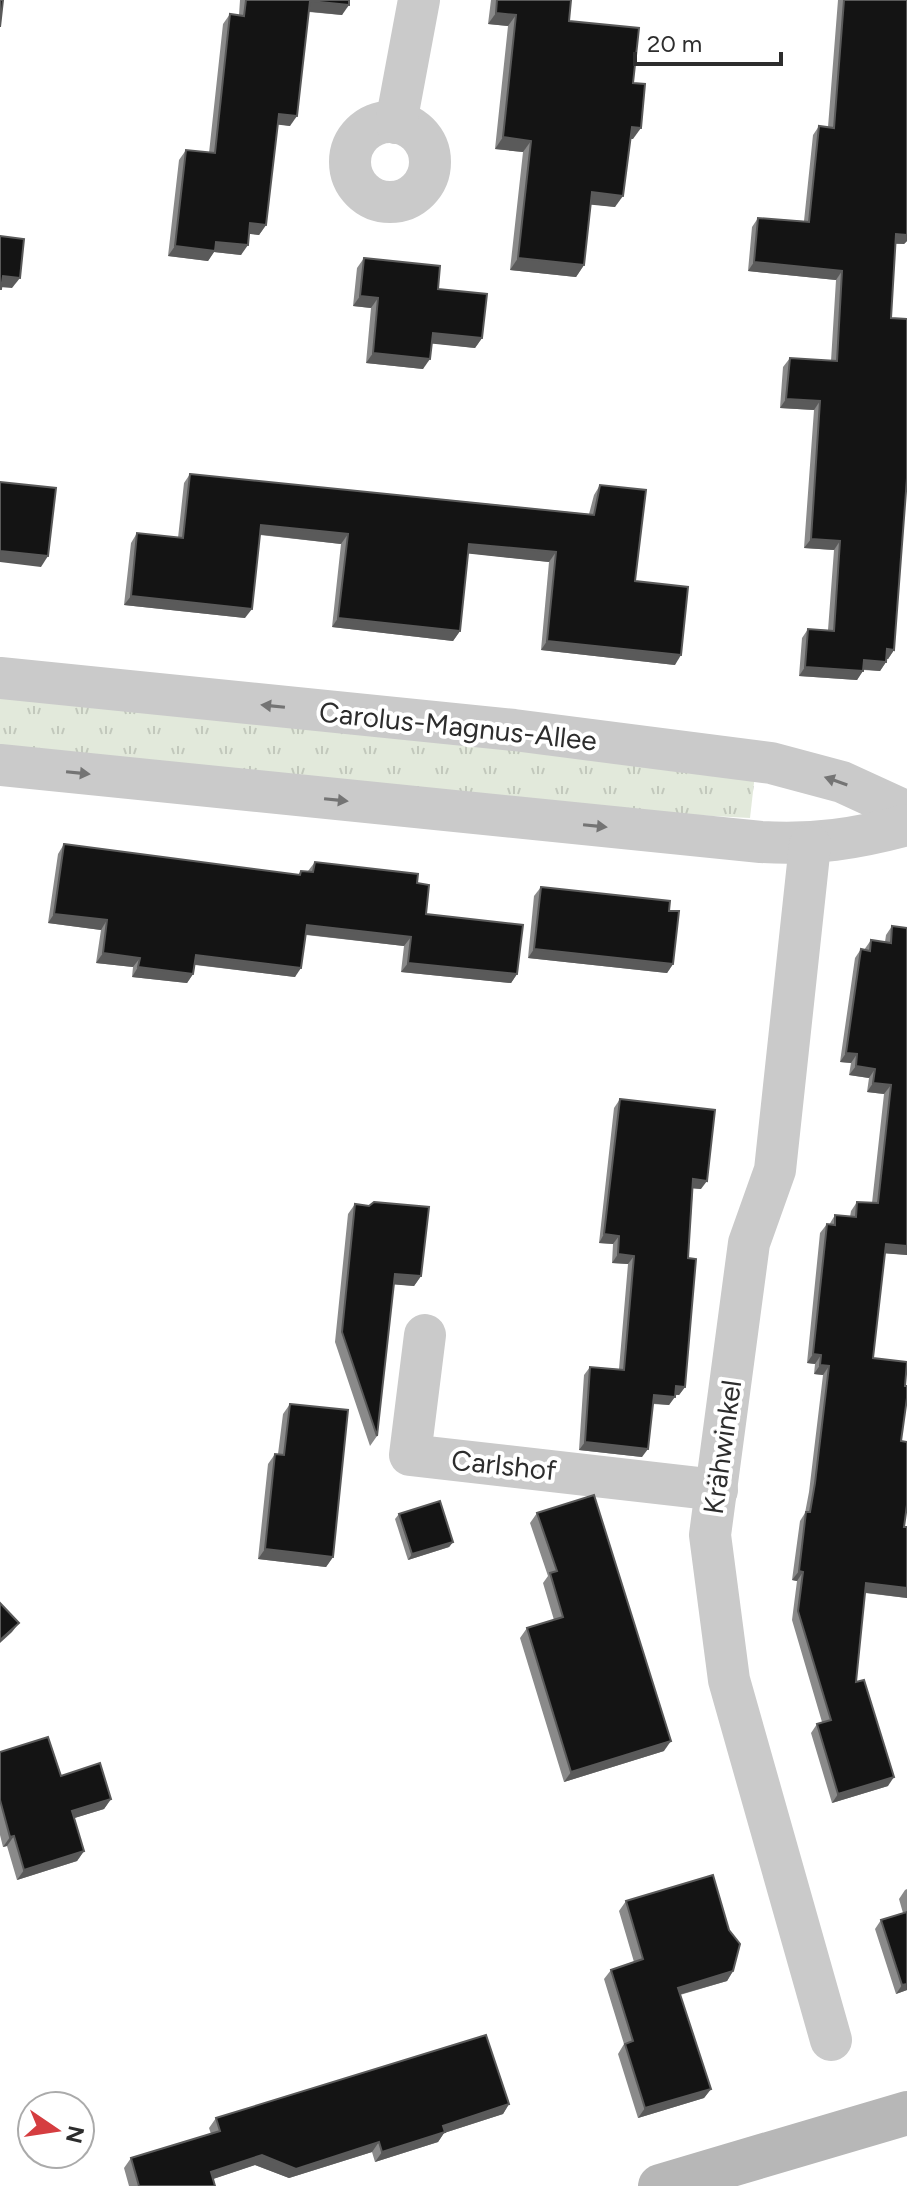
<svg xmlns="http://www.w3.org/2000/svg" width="907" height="2186" viewBox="0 0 907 2186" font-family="Figtree,sans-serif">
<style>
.grass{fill:url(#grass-tufts)}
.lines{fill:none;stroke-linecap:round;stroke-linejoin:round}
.street{stroke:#cacaca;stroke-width:42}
.secondary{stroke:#b7b7b7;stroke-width:44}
.wall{fill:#8a8a8a}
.shaded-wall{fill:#5a5a5a}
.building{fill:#141414;stroke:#5a5a5a;stroke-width:2}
.oneway{fill:#747474}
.labels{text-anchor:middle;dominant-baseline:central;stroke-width:8;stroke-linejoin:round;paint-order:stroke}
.street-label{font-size:28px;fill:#2d2d2d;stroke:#fff}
</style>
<defs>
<pattern id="grass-tufts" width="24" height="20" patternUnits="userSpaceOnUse" patternTransform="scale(2)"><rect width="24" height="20" fill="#e2e9db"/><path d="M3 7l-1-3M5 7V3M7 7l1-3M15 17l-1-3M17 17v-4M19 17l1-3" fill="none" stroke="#c2c8bc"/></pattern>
</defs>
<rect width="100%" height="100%" fill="#fff"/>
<polygon class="grass" points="0,693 755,774 750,818 655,813 0,748"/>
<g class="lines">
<g class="street">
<circle cx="390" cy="162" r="40"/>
<polyline points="396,123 419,0"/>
<polyline points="0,678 514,730 771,763 842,782 907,812"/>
<path d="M 0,765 L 761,842 C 815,845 855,839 907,825"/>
<polyline points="810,845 775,1170 749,1243 710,1535 729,1680 831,2040"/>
<polyline points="425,1335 410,1455 717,1490"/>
</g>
<polyline class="secondary" points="660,2186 907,2113"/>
</g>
<g class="wall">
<polygon points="240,0 349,0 342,15 309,12 290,126 278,124 266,225 259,235 249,233 241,255 214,252 208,261 168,256 179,160 186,150 209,153 223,24 230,14 239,15"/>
<polygon points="491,0 571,0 569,21 633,83 633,139 631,139 615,207 591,204 584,265 576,277 510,270 523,152 495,149 508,26 488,24"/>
<polygon points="838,0 907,0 907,241 904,244 895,244 891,318 894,650 888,659 886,659 886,662 880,671 863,670 857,680 799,676 802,638 808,629 828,630 834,550 804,548 814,410 780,408 783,367 790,358 831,361 836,280 748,271 752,227 758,218 804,221 813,135 819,126 828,127"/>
<polygon points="364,258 438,289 482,338 475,348 432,343 423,369 366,363 371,308 353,306 357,268"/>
<polygon points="190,474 589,514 594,495 600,485 635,581 675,665 541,650 549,562 468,553 460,631 453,641 332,627 341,544 260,535 245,618 124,605 131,543 137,533 178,538 184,483"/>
<polygon points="64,844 298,875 301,871 308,871 315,862 417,883 426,914 517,974 511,983 401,972 404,946 306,935 295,977 195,965 193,974 187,983 132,977 133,967 96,963 101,930 48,923 58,854"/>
<polygon points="541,887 669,911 673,964 667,973 528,958 534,896"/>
<polygon points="892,926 907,928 907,1255 885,1253 873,1358 905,1386 901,1441 907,1598 865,1593 856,1682 888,1786 832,1803 811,1733 817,1724 822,1722 792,1620 797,1581 792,1580 800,1521 805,1513 809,1492 823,1375 814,1374 815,1364 807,1363 820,1233 827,1224 829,1225 835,1215 850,1217 851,1211 857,1202 872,1203 884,1094 867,1092 869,1078 849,1075 851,1063 840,1062 855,958 861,949 864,950 871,940 885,942 886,935"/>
<polygon points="620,1099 701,1189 693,1188 688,1258 685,1387 679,1395 675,1395 669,1405 653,1404 642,1457 579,1450 584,1375 590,1367 619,1369 628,1264 612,1263 613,1244 599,1243 614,1108"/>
<polygon points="355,1204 421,1276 414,1286 394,1284 377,1436 370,1446 335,1342 348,1214"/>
<polygon points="290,1404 333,1557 326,1567 258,1559 268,1464 275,1454 278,1454 283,1414"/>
<polygon points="537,1513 664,1751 564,1782 520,1638 527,1628 554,1620 543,1583 548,1576 530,1523"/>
<polygon points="399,1514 453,1542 449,1547 408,1560 395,1519"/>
<polygon points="0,1752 61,1776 111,1799 104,1809 74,1818 84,1851 77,1861 17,1880 7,1846 3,1847 0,1835"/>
<polygon points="907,1889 907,1990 896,1994 875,1929 881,1920 903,1913 899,1899 905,1890"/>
<polygon points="626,1901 733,1971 727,1981 680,1995 711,2089 704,2098 638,2118 618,2054 624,2044 604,1979 611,1970 634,1962 619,1911"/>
<polygon points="509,2104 503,2114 444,2133 438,2142 375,2162 372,2152 289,2178 255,2165 213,2179 215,2186 129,2186 124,2168 131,2158 211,2134 209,2128 216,2118"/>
</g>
<g class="shaded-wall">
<polygon points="310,1 349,5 342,15 303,11"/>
<polygon points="496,13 516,15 508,26 488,24"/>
<polygon points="279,114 297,116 290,126 272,124"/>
<polygon points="632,127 641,128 633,139 624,138"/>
<polygon points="503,137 531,141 523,152 495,149"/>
<polygon points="592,192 623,196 615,207 584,204"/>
<polygon points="250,223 266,225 259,235 243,233"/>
<polygon points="896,234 907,235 907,241 904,244 889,243"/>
<polygon points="216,242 248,245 241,255 214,252 208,261 168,256 175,246"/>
<polygon points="518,258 584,265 576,277 510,270"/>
<polygon points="754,262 842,271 836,280 748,271"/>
<polygon points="3,276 20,278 12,288 0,287"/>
<polygon points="360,296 378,298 371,308 353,306"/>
<polygon points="433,333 482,338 475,348 426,343"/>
<polygon points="373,353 430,359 423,369 366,363"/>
<polygon points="786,399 820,401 814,410 780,408"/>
<polygon points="261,525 348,534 341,544 255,534"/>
<polygon points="811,539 840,541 834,550 804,548"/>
<polygon points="469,544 556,552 549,562 463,553"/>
<polygon points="0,551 48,556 41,567 0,562"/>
<polygon points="131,596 252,609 245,618 124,605"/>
<polygon points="338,618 460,631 453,641 332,627"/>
<polygon points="547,641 681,655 675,665 541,650"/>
<polygon points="887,649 894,650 888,659 881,658"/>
<polygon points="864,660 886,662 880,671 858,669"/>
<polygon points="805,667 863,671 857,680 799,676"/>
<polygon points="54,914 107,920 101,930 48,923"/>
<polygon points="307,925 411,937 404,946 301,934"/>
<polygon points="534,949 673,964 667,973 528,958"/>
<polygon points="103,953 140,958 133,967 96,963"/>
<polygon points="196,955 301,968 295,977 190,964"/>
<polygon points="408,963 517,974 511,983 401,972"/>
<polygon points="138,967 193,974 187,983 132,977"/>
<polygon points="846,1053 857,1054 851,1063 840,1062"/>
<polygon points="856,1066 875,1069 869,1078 849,1075"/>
<polygon points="873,1083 891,1085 884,1094 867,1092"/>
<polygon points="693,1179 707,1181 701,1189 687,1188"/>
<polygon points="604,1234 619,1236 613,1244 599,1243"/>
<polygon points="886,1244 907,1246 907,1255 880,1253"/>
<polygon points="618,1254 634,1256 628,1264 612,1263"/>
<polygon points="395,1274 421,1276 414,1286 388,1284"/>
<polygon points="813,1354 821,1355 815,1364 807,1363"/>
<polygon points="820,1365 829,1366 823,1375 814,1374"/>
<polygon points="676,1386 685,1387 679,1395 670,1394"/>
<polygon points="654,1395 675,1397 669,1405 648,1403"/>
<polygon points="585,1442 648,1449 642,1457 579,1450"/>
<polygon points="453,1542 449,1547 408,1560 412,1554"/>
<polygon points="265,1549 333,1557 326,1567 258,1559"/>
<polygon points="799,1571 803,1572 797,1581 792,1580"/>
<polygon points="866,1583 907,1588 907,1598 860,1592"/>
<polygon points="19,1623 12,1632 0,1643 0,1640"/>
<polygon points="671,1741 664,1751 564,1782 571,1772"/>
<polygon points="894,1777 888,1786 832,1803 838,1794"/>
<polygon points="111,1799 104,1809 65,1821 72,1811"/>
<polygon points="14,1836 7,1846 3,1847 10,1837"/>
<polygon points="84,1851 77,1861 17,1880 24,1870"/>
<polygon points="733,1971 727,1981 671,1997 678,1988"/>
<polygon points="907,1984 907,1990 896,1994 902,1985"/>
<polygon points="711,2089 704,2098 638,2118 645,2108"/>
<polygon points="509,2104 503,2114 444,2133 438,2142 375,2162 382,2152 443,2126"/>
<polygon points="379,2142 372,2152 289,2178 255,2165 204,2182 211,2172 262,2155"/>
</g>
<g class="building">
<polygon points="0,0 3,0 0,27"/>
<polygon points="246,0 349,0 349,5 310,1 297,116 279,114 266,225 250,223 248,245 216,242 215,251 175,246 186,150 215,153 230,14 244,16"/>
<polygon points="497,0 571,0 569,21 639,28 633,83 645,84 641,128 632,127 623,196 592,192 584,265 518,258 531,141 503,137 516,15 496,13"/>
<polygon points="844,0 907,0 907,235 896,234 891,318 907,319 907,478 894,650 887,649 886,662 864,660 863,671 805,667 808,629 834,631 840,541 811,539 820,401 786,399 790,358 837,361 842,271 754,262 758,218 809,222 819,126 834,128"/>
<polygon points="0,236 24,239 20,278 3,276 1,289 0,289"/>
<polygon points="364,258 440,266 438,289 487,294 482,338 433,333 430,359 373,353 378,298 360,296"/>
<polygon points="190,474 594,515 600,485 646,490 635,581 688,587 681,655 547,641 556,552 469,544 460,631 338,618 348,534 261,525 252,609 131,596 137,533 183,538"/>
<polygon points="0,482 56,488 48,556 0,551"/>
<polygon points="64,844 300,875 301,871 313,872 315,862 418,874 417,883 429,885 426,914 523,925 517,974 408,963 411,937 307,925 301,968 196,955 193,974 138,967 140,958 103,953 107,920 54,914"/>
<polygon points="541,887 670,901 669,911 679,911 673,964 534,949"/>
<polygon points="892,926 907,928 907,1246 886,1244 873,1358 907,1362 905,1386 907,1386 907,1398 901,1441 907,1442 907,1505 904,1527 907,1527 907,1588 866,1583 856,1682 864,1680 894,1777 838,1794 817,1724 831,1720 798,1611 803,1572 799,1571 806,1512 810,1512 815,1483 829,1366 820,1365 821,1355 813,1354 827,1224 835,1225 835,1215 856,1217 857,1202 878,1203 891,1085 873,1083 875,1069 856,1066 857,1054 846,1053 861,949 870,951 871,940 891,943"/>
<polygon points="620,1099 715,1110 707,1181 693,1179 688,1258 696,1259 685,1387 676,1386 675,1397 654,1395 648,1449 585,1442 590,1367 624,1370 634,1256 618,1254 619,1236 604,1234"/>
<polygon points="374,1202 429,1207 421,1276 395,1274 377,1436 342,1332 355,1204 369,1206"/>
<polygon points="290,1404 348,1410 333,1557 265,1549 275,1454 284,1455"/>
<polygon points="594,1495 671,1741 571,1772 527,1628 563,1617 550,1573 557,1571 537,1513"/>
<polygon points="440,1501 453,1542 412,1554 399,1514"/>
<polygon points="0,1603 19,1623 0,1640"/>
<polygon points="48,1737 61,1776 100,1763 111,1799 72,1811 84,1851 24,1870 14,1836 10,1837 0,1800 0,1752"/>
<polygon points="713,1875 729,1930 740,1944 733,1971 678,1988 711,2089 645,2108 625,2044 633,2041 611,1970 643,1959 626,1901"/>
<polygon points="907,1912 907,1984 902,1985 881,1920"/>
<polygon points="486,2035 509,2104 443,2126 445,2132 382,2152 379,2142 296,2169 262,2155 211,2172 215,2186 139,2186 131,2158 220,2131 216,2118"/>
</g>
<defs><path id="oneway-solid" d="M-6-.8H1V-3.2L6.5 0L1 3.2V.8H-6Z" transform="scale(2)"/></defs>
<g class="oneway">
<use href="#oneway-solid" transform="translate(273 706) rotate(-174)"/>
<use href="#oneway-solid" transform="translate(78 773) rotate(6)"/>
<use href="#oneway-solid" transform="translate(836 781) rotate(-161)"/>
<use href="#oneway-solid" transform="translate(336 800) rotate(6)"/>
<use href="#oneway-solid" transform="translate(595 826) rotate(6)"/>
</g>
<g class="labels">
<g class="street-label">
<text transform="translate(458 726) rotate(6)">Carolus-Magnus-Allee</text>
<text transform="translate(722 1447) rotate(-82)">Krähwinkel</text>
<text transform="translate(504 1465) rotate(6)">Carlshof</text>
</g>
</g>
<g transform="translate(56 2130) rotate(103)"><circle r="38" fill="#ffffff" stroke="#ababab" stroke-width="2"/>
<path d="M0-6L14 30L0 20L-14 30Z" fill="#d53d40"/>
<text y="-12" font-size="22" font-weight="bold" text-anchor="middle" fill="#2d2d2d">N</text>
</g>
<path d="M635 52v12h146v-12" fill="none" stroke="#2d2d2d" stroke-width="4"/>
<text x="647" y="52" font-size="24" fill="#2d2d2d" stroke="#ffffff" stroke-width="6" paint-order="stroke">20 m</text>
</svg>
